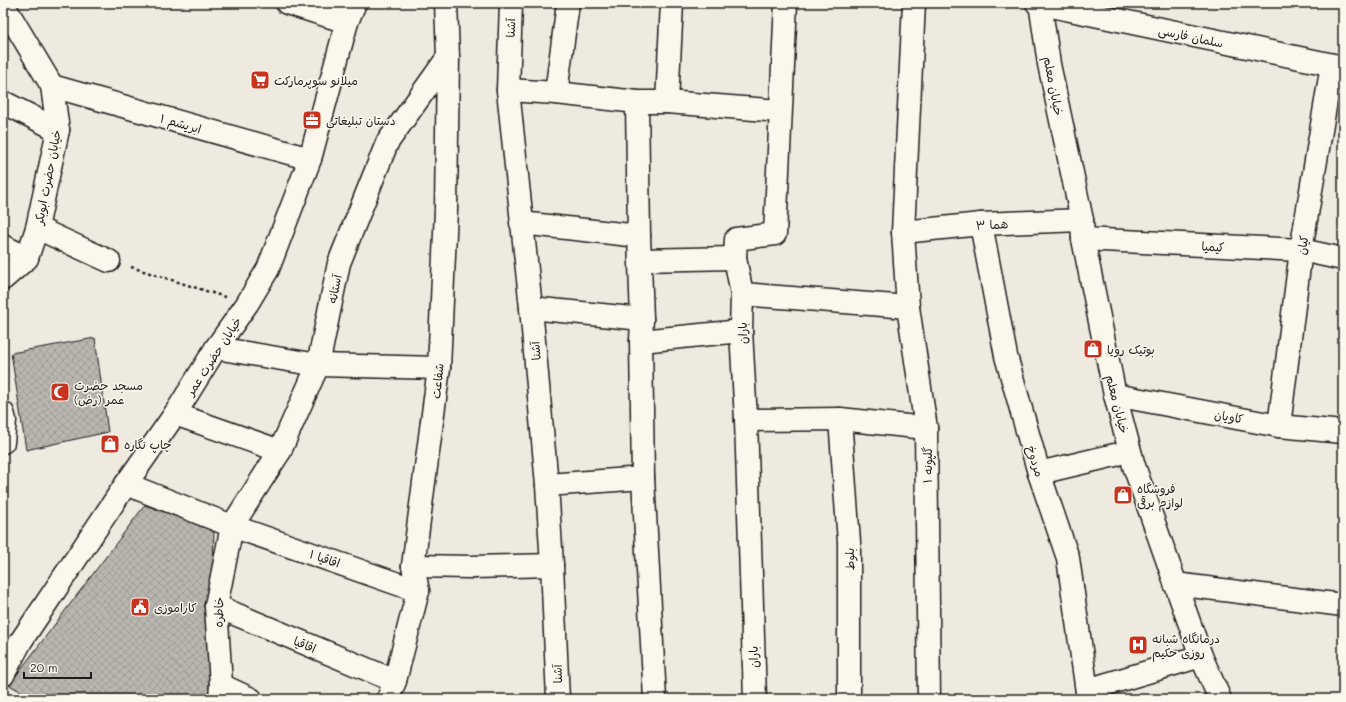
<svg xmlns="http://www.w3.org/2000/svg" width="1346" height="702" viewBox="0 0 1346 702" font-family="Mali,'Playpen Sans Arabic',sans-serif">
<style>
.building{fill:url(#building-cross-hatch);stroke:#1c1c1c}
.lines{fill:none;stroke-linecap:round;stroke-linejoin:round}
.minor-casing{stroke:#1c1c1c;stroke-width:25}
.path{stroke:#1c1c1c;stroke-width:2.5;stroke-dasharray:3 3;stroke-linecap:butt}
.minor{stroke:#fbf7ec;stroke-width:22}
.labels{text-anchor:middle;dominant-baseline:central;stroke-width:3;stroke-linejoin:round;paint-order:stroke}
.street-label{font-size:12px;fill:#1c1c1c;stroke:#fbf7ec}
.poi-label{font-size:12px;fill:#1c1c1c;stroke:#fbf7ec;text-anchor:start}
</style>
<defs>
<pattern id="building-cross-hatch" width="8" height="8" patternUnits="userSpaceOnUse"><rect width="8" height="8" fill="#b9b6af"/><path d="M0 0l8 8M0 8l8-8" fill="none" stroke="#9e9c96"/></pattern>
</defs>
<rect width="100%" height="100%" fill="#eeeadf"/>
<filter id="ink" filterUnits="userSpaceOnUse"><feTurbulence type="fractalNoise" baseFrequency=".025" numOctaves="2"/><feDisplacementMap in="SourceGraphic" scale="8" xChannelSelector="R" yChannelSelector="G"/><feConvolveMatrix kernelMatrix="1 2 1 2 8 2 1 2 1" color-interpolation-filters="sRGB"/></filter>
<g filter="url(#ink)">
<g class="building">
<polygon points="95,338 108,432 26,450 11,353"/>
<polygon points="145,505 214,530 210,699 35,699 9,685"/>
</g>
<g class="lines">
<g class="minor-casing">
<g id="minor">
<polyline points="287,3 347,22"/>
<polyline points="511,3 508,90 531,308 547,485 552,565 558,699"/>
<polyline points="914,3 903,232 908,307 926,428 929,699"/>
<polyline points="1037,3 1343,67"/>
<polyline points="1040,3 1049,64 1082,220 1083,239 1115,395 1134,466 1201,656 1220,699"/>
<polyline points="3,4 52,86 58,130 37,228 27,258 3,279"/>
<polyline points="52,86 310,159"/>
<polyline points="508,90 556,93 637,102 667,102 780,111"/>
<polyline points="556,93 568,3"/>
<polyline points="3,102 58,130"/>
<polyline points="637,102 639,236 642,319 641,341 643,478 655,699"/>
<polyline points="667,102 672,3"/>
<polyline points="521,223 639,236"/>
<polyline points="981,224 1006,356 1039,473 1068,558 1088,699"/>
<polyline points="37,228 109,261"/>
<polyline points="903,232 981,224 1082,220"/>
<polyline points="1083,239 1301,250 1343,259"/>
<polyline points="3,246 27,258"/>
<polyline points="640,260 735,258"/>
<polyline points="742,294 908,307"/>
<polyline points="531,308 642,319"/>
<polyline points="641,341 741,331"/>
<polyline points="216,348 318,365 439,368"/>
<polyline points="1115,395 1279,426 1343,432"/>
<polyline points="3,413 5,420 3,442"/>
<polyline points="175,414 280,451"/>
<polyline points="840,419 849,542 849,699"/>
<polyline points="746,420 840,419 926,428"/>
<polyline points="1279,426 1301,250 1332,65"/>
<polyline points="1039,473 1115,455"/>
<polyline points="126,484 232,526 418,591"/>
<polyline points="547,485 643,478"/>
<polyline points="413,566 471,567 552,565"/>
<polyline points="1175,584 1343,605"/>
<polyline points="216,606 395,681"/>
<polyline points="3,675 21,641 126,484 175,414 216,348 247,304 268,269 310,159 347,22 355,3"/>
<polyline points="221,685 251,699"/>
<polyline points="1087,690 1201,656"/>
<polyline points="220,699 221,685 216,606 232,526 280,451 318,365 339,263 387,143 448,57"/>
<polyline points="388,699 395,681 418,591 413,566 439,368 446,210 448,57 446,3"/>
<polyline points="755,699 746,420 741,331 742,294 735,258 736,239 775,234 786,3"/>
</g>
</g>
<polyline class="path" points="131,267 225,297"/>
<use href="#minor" class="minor"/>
</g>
</g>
<defs>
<g id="supermarket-square" transform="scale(1)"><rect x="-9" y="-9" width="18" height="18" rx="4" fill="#c8321e" stroke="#fbf7ec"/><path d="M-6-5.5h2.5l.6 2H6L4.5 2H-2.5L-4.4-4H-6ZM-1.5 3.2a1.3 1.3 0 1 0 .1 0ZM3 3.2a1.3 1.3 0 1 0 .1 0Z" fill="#fff"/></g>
<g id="office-square" transform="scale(1)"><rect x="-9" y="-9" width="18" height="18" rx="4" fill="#c8321e" stroke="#fbf7ec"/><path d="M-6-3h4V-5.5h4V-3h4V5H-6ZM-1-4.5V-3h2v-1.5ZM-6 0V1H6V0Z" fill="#fff"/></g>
<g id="shop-square" transform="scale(1)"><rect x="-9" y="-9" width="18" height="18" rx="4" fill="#c8321e" stroke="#fbf7ec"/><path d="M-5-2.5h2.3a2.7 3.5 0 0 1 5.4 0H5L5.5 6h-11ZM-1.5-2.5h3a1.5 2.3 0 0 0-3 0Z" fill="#fff"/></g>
<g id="mosque-square" transform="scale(1)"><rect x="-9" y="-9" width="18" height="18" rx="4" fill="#c8321e" stroke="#fbf7ec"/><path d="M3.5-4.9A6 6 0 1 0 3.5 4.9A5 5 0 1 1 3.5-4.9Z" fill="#fff"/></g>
<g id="civic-square" transform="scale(1)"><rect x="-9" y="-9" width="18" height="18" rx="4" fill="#c8321e" stroke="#fbf7ec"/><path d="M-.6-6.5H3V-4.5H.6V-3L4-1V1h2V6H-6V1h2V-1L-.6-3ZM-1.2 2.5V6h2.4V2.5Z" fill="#fff"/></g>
<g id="hospital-square" transform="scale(1)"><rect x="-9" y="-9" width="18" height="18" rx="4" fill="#c8321e" stroke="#fbf7ec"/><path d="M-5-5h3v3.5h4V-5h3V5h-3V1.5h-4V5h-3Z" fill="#fff"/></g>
</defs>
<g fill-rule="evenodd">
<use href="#supermarket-square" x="260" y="80"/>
<use href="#office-square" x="312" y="120"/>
<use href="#shop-square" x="1093" y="349"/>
<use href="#mosque-square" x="60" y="392"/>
<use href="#shop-square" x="110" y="444"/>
<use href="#shop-square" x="1123" y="495"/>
<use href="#civic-square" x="140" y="607"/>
<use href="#hospital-square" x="1138" y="645"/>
</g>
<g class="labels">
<g class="street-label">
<text transform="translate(510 28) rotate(-88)">آشنا</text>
<text transform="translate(1191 36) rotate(12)">سلمان فارسی</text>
<text transform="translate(1054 86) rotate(79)">خیابان معلم</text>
<text transform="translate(181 123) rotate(16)">ابریشم ۱</text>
<text transform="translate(47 177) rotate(-79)">خیابان حضرت ابوبکر</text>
<text transform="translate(992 224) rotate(-3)">هما ۳</text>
<text transform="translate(1302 245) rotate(-81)">کیان</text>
<text transform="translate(1213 246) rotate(3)">کیمیا</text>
<text transform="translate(334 289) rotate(-79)">آستانه</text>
<text transform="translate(742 333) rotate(-91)">باران</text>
<text transform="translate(535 351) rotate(-95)">آشنا</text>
<text transform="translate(213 356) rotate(-57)">خیابان حضرت عمر</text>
<text transform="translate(437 381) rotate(-84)">شفاعت</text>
<text transform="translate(1118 404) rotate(76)">خیابان معلم</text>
<text transform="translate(1229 416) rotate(10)">کاویان</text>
<text transform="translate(1036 461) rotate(73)">مردوخ</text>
<text transform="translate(927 465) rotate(-90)">گلپونه ۱</text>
<text transform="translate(325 558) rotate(19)">اقاقیا ۱</text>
<text transform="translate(849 559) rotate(-90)">بلوط</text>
<text transform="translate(218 612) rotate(-88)">خاطره</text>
<text transform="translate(305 644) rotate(23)">اقاقیا</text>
<text transform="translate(753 657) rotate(-92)">باران</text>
<text transform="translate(557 674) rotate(-92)">آشنا</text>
</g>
<g class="poi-label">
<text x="274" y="80">میلانو سوپرمارکت</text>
<text x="326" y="120">دستان تبلیغاتی</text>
<text x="1107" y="349">بوتیک رویا</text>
<text x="74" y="385">مسجد حضرت<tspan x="74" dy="14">عمر (رض)</tspan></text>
<text x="124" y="444">چاپ نگاره</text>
<text x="1137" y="488">فروشگاه<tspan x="1137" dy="14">لوازم برقی</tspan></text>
<text x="154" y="607">کاراموزی</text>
<text x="1152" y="638">درمانگاه شبانه<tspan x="1152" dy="14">روزی حکیم</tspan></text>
</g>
</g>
<rect width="1346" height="702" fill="none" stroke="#fbf7ec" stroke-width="16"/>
<rect x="8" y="8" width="1330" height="686" fill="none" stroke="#1c1c1c" stroke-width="1.5" filter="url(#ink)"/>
<path d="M24 672v6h67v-6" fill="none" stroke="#1c1c1c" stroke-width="2"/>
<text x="30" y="672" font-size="12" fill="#1c1c1c" stroke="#fbf7ec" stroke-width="3" paint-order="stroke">20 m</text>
</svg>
